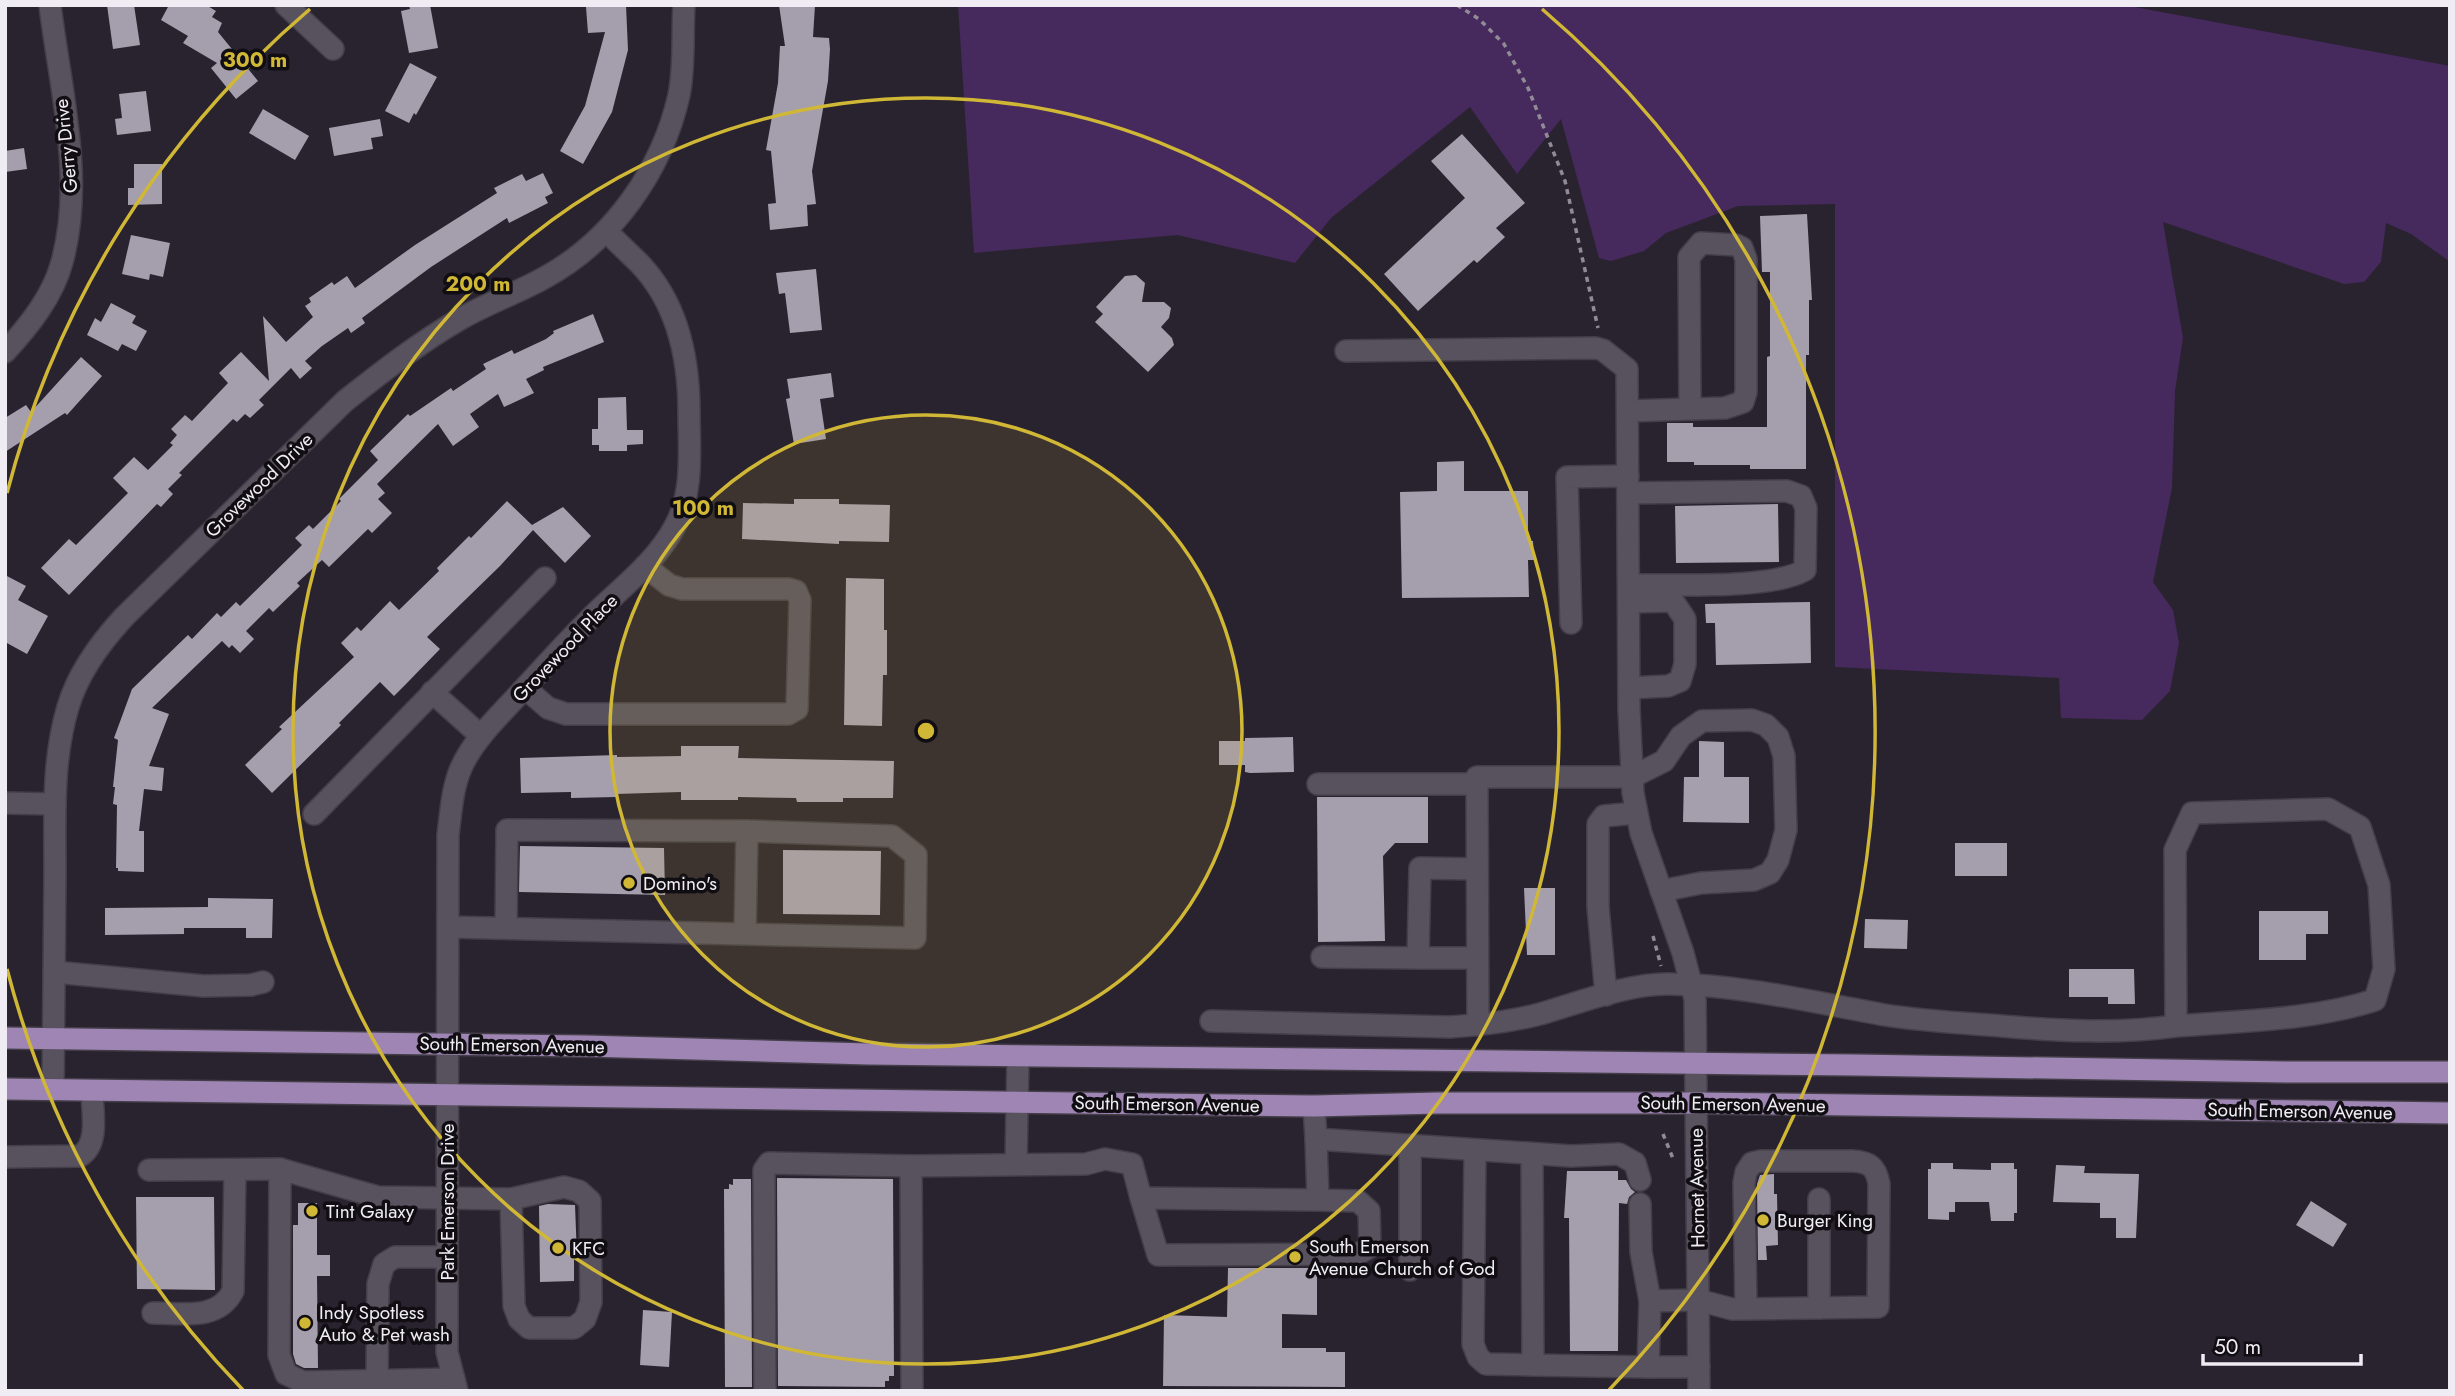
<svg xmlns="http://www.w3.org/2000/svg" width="2455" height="1396" viewBox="0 0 2455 1396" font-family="Jost,sans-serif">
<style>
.green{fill:#46295d}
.building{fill:#a59ead}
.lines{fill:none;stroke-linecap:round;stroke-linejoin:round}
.minor-casing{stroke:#433e48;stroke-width:24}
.major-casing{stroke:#433e48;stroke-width:24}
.path{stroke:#908b95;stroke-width:3.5;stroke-dasharray:5 5;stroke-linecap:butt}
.minor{stroke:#58525f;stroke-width:21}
.major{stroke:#9e85b4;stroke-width:21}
.ring{fill:none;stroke:#d0b736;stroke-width:3.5}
.poi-dot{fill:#d0b736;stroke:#110e13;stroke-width:2.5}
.labels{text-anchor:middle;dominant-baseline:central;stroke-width:7;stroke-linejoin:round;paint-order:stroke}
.street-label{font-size:19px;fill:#f0ecf4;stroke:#110e13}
.poi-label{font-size:19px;fill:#f0ecf4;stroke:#110e13;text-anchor:start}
.centre{fill:#d0b736;stroke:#110e13;stroke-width:3.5}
.ring-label{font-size:21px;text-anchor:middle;font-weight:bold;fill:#d0b736;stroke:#110e13;stroke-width:7;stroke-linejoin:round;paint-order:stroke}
</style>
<rect width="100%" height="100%" fill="#29232f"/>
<polygon class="green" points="958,5 2124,5 2450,66 2450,270 2449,261 2411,234 2386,223 2381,262 2364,282 2344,284 2163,222 2183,338 2175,391 2172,488 2153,582 2173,610 2179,643 2170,691 2142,720 2061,718 2059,678 1835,667 1835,204 1738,206 1666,233 1644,251 1611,261 1599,258 1561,119 1517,174 1470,107 1331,218 1295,263 1178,235 974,253"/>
<g class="building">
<polygon points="107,5 134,5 140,45 113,49"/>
<polygon points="169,5 206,5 216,11 212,17 222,23 218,32 258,81 236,99 211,68 217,63 183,43 188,36 161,20"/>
<polygon points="409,5 430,5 438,48 409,53 401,11 410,9"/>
<polygon points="597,5 626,5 628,50 612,112 583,164 560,151 585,106 605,32 588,33 586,7"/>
<polygon points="779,5 815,5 813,37 829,38 830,49 828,81 812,171 816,204 807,205 808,226 770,230 768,204 776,203 771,151 766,150 778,83 780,46 785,46"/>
<polygon points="410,63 437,77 416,115 414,113 409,123 385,111"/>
<polygon points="146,91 151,131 117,135 115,119 122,118 119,94"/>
<polygon points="263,109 309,136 295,160 249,133"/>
<polygon points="380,119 383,136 371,138 373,149 334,156 329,128"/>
<polygon points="1462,134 1525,203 1496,228 1505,237 1477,263 1474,260 1418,311 1384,274 1465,198 1431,161"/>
<polygon points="24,148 27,169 5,172 5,151"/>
<polygon points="134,164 162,164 162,204 128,205 128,188 134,188"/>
<polygon points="543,173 553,193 545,197 548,203 509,223 507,218 431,267 362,318 365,323 351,333 348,328 322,346 305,361 312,368 300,379 291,368 259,400 264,405 250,418 245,414 237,422 233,419 179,473 182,475 168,489 173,494 161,507 157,504 69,595 41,568 69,539 76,545 128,493 113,478 134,457 148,470 173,445 170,443 177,435 171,429 185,415 192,421 228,383 219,373 241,352 269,381 263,316 286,342 313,317 305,306 311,302 309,298 332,282 334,285 347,276 355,288 415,245 497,193 494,188 522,174 526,181"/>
<polygon points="1807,214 1812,300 1809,300 1809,355 1806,355 1806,469 1750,469 1750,465 1694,465 1694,462 1667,462 1667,423 1693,423 1693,427 1767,427 1767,357 1770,356 1770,272 1762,272 1760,216"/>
<polygon points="131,235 170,243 163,277 150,274 149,280 122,274"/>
<polygon points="816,269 822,330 790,333 785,293 779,294 776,273"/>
<polygon points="1136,275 1145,283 1142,302 1164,302 1171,308 1169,318 1161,327 1172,338 1174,345 1148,372 1095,322 1103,314 1096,307 1125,276"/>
<polygon points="111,303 136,316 132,323 147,331 136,351 122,344 118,351 87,335 95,318 101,322"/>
<polygon points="593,314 604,342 543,367 544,370 526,379 534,393 504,407 498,394 470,414 479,427 453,446 438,424 377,484 385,493 378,499 392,513 372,533 368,529 329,567 322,560 297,583 300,586 273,612 269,608 246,631 254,639 240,653 232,645 229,648 222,641 152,708 169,714 149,766 164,768 162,791 144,789 139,831 144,831 144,872 118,871 118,868 116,868 117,805 113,804 115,787 113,787 118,740 114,738 132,689 188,635 192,639 217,613 221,617 236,602 240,606 302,545 295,538 309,525 313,529 341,501 339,499 378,460 370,451 408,414 410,416 451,388 453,391 486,369 483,364 512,350 514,354 546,339 554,333 553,331"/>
<polygon points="81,357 102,376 67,415 65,413 5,452 5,418 26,405 31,412"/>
<polygon points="831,373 834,397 820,399 826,439 794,444 786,399 790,398 787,379"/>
<polygon points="626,397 627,430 643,430 643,444 627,445 627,451 599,451 599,445 592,445 592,429 598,429 598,398"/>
<polygon points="1464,461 1464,491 1528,491 1528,541 1533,541 1534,560 1528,560 1529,597 1402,598 1400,492 1437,491 1437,462"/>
<polygon points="794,499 839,499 839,504 890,505 889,542 839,541 839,544 742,539 743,503 794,504"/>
<polygon points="507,501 532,525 563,507 591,536 565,563 533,530 500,566 427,637 440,649 407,683 394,696 380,682 339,723 341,725 272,793 245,765 282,729 279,727 354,657 341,643 357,627 361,631 390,601 399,610 439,571 437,568 469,536 471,538"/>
<polygon points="1778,504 1779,562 1676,563 1675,506"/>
<polygon points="5,575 26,586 18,600 48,616 27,654 5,642"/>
<polygon points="846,578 884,579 884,630 887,630 887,675 883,675 882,726 844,725"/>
<polygon points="1810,602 1811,663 1716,665 1715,623 1706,623 1705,604"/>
<polygon points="1293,737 1294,772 1250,773 1245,772 1245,765 1219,765 1219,741 1245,741 1245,738"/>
<polygon points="1699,741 1724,742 1724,777 1749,777 1749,823 1683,822 1684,777 1699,777"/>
<polygon points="681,746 739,746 738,758 894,761 893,798 843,798 843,802 797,802 796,798 738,797 738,800 681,800 681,792 616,794 616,797 571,798 571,792 521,793 520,758 617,755 617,757 681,756"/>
<polygon points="1317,797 1428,797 1428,843 1395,843 1383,856 1385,941 1318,942"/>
<rect x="1955" y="843" width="52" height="33"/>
<polygon points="520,846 664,848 665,895 519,892"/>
<polygon points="783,850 881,851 880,915 783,914"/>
<polygon points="1524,888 1555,888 1555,955 1527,955"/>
<polygon points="208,898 273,899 272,938 246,938 246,928 184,928 184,934 105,935 105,908 208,907"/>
<polygon points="2259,911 2328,911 2328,934 2306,934 2306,960 2259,960"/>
<polygon points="1865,919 1908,920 1907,949 1864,948"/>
<polygon points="2069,969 2134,969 2135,1004 2108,1004 2108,997 2069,997"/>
<polygon points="1931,1163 1953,1163 1953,1169 1991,1170 1991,1163 2014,1163 2014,1169 2017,1169 2017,1213 2014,1213 2014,1221 1991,1221 1989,1202 1955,1202 1955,1212 1949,1212 1949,1220 1928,1219 1928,1169 1931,1169"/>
<polygon points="2056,1165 2085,1166 2084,1173 2139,1174 2136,1238 2116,1238 2116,1218 2100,1218 2100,1203 2053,1202"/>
<polygon points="1567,1171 1618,1171 1618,1180 1626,1180 1631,1189 1635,1192 1629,1197 1627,1204 1619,1203 1618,1351 1570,1351 1569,1218 1564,1218"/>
<polygon points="1774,1174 1774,1194 1777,1194 1778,1245 1766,1246 1767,1260 1758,1260 1757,1184 1760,1175"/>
<polygon points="777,1178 893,1179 894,1376 889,1376 889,1381 885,1381 885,1387 778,1386"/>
<polygon points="733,1179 751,1179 752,1387 725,1387 724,1189 729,1189 729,1184 733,1185"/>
<polygon points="136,1197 214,1197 215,1290 137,1289"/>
<polygon points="2311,1201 2347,1224 2333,1247 2296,1225"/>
<polygon points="298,1203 317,1203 317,1255 330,1255 330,1276 317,1276 318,1368 304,1368 296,1364 293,1354 293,1225 298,1225"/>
<polygon points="548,1204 575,1205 577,1257 574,1257 574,1281 540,1282 539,1206"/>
<polygon points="1228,1268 1317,1268 1317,1315 1282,1314 1282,1348 1326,1348 1326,1352 1345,1352 1345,1387 1163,1386 1164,1315 1227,1317"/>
<polygon points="643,1310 672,1312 669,1367 640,1365"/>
</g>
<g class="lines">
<g class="minor-casing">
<g id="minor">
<polyline points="286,5 333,49"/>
<polyline points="1346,351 1596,348 1603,350 1627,369 1629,709 1633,793 1641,833 1683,953 1695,999 1699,1391"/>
<path d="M 5,352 C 29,326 53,296 62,262 C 85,178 60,89 50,5"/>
<polyline points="1628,411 1725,408 1743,402 1746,392 1746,259 1742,248 1736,245 1701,243 1689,257 1690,409"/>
<path d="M 1628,493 L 1787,491 L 1801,496 L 1806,508 L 1805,570 C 1771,590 1671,584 1629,585"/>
<polyline points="1629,602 1673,601 1685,619 1685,664 1680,681 1668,686 1629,688"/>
<polyline points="1571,623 1567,477 1628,476"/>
<polyline points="525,688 548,708 566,714 788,714 797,709 800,600 796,591 789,589 682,589 669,585 645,566"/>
<polyline points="432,692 481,736"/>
<polyline points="1318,784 1477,784"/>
<polyline points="5,803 55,804"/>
<polyline points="314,814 545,578"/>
<polyline points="448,927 915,938 916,855 892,836 747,831 745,934"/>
<polyline points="506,928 507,830 747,831"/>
<polyline points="1322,957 1418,958"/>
<polyline points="1477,958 1418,958 1420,868 1477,869"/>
<polyline points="54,972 204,986 251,985 263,982"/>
<polyline points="1606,995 1598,907 1598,824 1604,816 1636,813"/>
<path d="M 1211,1021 L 1450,1027 C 1480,1025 1510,1022 1540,1014 C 1578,1003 1630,983 1669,984 C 1743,985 1812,1002 1885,1015 C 1923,1021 1962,1023 2001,1026 C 2060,1031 2118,1034 2176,1026 L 2175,850 L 2192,813 L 2328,809 L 2360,827 L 2379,885 L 2384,969 L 2375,1000 C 2314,1020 2241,1021 2176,1026"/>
<polyline points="1478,1025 1477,777 1632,777 1664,761 1681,736 1702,721 1752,720 1766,725 1778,737 1784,756 1786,830 1778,860 1770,873 1754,880 1701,883 1661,891"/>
<path d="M 53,1090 C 54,1017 54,944 55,871 C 55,817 52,760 68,707 C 78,673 100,643 124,617 L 345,401 C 383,371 420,342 462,318 C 488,303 517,293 544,278 C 612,241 662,171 679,95 C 685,65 682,36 684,5"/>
<polyline points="1314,1106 1316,1139 1571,1156 1619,1154 1635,1163 1640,1180"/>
<polyline points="1316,1139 1318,1200 1358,1201 1369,1211 1370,1247 1358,1254 1158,1255 1141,1198 1318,1200"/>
<polyline points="1475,1151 1473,1344 1478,1357 1486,1364 1533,1365"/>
<polyline points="1532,1154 1533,1365 1648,1367"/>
<path d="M 5,1157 L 80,1156 C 100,1144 92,1111 92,1091"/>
<polyline points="1016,1164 1018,1056"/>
<polyline points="911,1166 912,1391"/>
<polyline points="149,1170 280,1169"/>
<polyline points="1819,1199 1819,1308"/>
<polyline points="1640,1204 1641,1252 1650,1301 1648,1367 1699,1367"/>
<polyline points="1410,1270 1410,1145"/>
<path d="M 1650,1301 L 1698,1300 L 1732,1309 L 1746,1309 L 1878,1307 L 1879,1184 C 1876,1166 1869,1162 1852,1161 L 1761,1161 L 1752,1163 L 1746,1172 L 1744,1183 L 1746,1309"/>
<path d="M 153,1313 C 182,1313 218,1321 233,1291 L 235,1170"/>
<polyline points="454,1379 303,1382 286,1374 279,1355 280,1169 378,1197 511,1199 564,1187 579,1191 590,1201 591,1302 585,1319 574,1328 529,1328 519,1319 514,1306 511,1199"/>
<polyline points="377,1380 378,1284 384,1264 395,1257 447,1257"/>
<path d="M 457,1391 L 447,1352 L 448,835 C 451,812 452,789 461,768 C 474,739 499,716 520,693 C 548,663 575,632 604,605 C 630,581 659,557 675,526 C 694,492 689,449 689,412 C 689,359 678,304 640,264 C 629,253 617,242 606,231"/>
<polyline points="765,1391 764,1170 769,1163 911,1166 1086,1164 1105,1159 1132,1164 1141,1198"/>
</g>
</g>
<g class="major-casing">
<g id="major">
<polyline points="5,1038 586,1046 868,1054 1856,1065 2286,1072 2450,1072"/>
<polyline points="5,1089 1314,1106 1438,1103 1696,1103 2450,1113"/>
</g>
</g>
<g class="path">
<polyline points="1457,5 1479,19 1504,44 1528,88 1565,181 1598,328"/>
<polyline points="1653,936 1661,966"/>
<polyline points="1663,1134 1674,1161"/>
</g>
<use href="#minor" class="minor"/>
<use href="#major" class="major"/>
</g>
<circle cx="926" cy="731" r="316" fill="#d0b736" fill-opacity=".12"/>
<g class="ring">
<circle cx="926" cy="731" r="316"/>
<circle cx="926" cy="731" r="633"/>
<path d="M243 1390A949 949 0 0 1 7 969M7 493A949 949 0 0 1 310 9M1542 9A949 949 0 0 1 1609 1390"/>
</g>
<g class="poi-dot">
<circle cx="629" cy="883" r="7"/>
<circle cx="312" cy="1211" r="7"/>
<circle cx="1763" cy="1220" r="7"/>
<circle cx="558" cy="1248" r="7"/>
<circle cx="1295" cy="1257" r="7"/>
<circle cx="305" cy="1323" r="7"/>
</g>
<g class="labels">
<g class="street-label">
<text transform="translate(66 146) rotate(-96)">Gerry Drive</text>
<text transform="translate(259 485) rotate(-44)">Grovewood Drive</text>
<text transform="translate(565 648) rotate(-46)">Grovewood Place</text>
<text transform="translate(512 1045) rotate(1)">South Emerson Avenue</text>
<text transform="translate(1167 1104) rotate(1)">South Emerson Avenue</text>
<text transform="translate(1733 1104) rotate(1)">South Emerson Avenue</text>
<text transform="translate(2300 1111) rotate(1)">South Emerson Avenue</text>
<text transform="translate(1697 1188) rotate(-91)">Hornet Avenue</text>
<text transform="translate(447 1202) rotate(-90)">Park Emerson Drive</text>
</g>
<g class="poi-label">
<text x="643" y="883">Domino's</text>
<text x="326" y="1211">Tint Galaxy</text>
<text x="1777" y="1220">Burger King</text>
<text x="1309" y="1246">South Emerson<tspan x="1309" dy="22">Avenue Church of God</tspan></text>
<text x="572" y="1248">KFC</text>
<text x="319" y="1312">Indy Spotless<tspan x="319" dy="22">Auto &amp; Pet wash</tspan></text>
</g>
</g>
<circle cx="926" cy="731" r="10" class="centre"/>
<g class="ring-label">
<text x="255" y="67">300 m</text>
<text x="478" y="291">200 m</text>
<text x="703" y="515">100 m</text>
</g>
<rect width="2455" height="1396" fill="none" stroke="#f0ecf4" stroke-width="14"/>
<path d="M2203 1354v10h158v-10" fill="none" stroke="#f0ecf4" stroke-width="3.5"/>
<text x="2214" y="1354" font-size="21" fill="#f0ecf4" stroke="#110e13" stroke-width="5" paint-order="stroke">50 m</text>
</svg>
